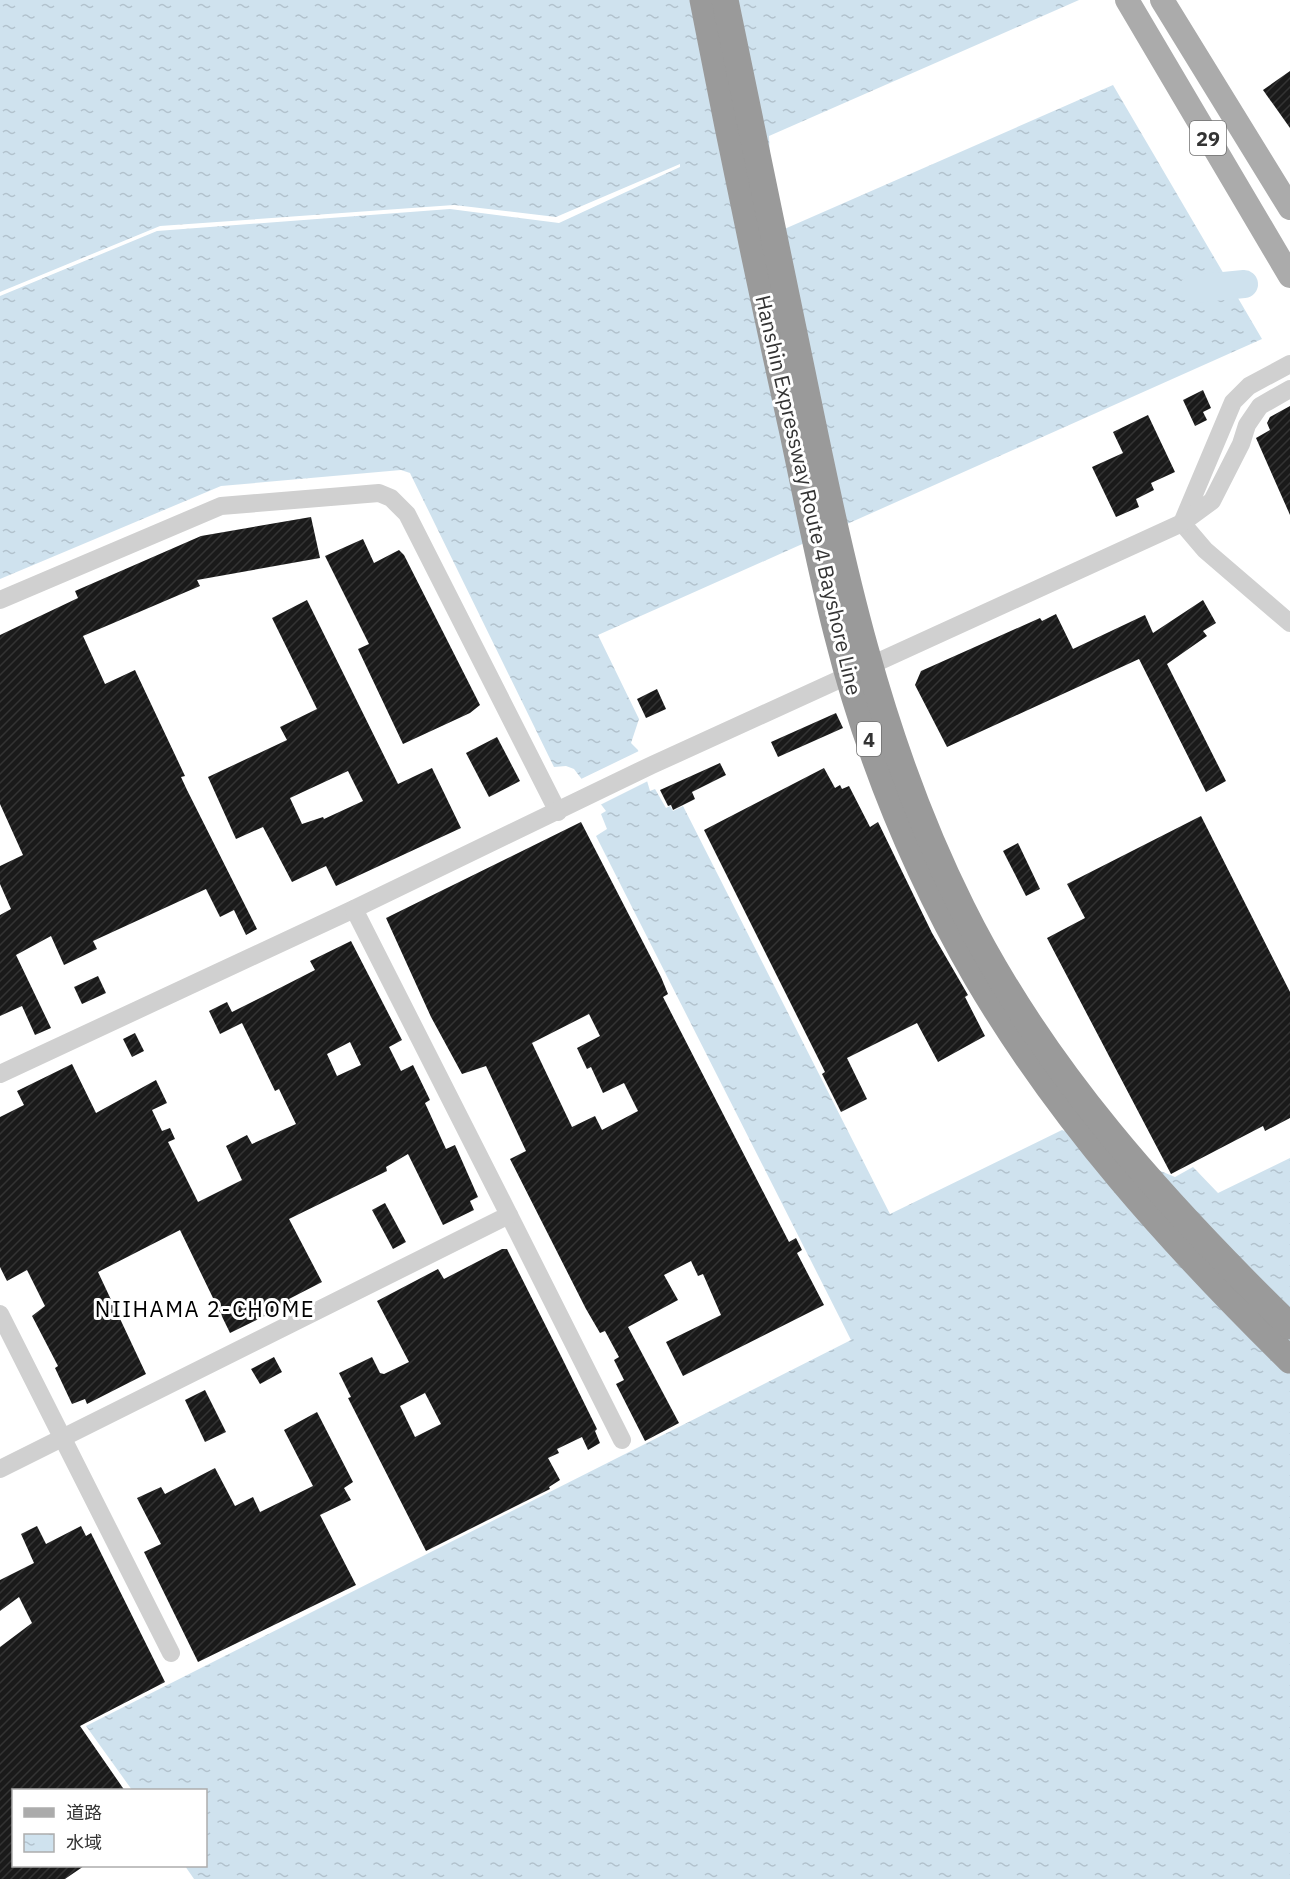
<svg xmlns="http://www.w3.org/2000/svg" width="1290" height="1879" viewBox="0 0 1290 1879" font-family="'IBM Plex Sans','Noto Sans JP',sans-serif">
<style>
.water{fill:url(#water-ripples)}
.pier{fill:#fff}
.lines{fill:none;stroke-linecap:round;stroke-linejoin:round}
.river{stroke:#cfe2ee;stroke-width:28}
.building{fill:url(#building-hatch);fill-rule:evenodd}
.minor{stroke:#d0d0d0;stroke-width:18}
.major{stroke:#ababab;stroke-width:24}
.highway-bridge{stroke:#9a9a9a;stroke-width:27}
.labels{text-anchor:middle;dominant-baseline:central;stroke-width:6;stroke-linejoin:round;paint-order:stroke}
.shield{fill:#fff;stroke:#707070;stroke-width:1.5}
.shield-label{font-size:20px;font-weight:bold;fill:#333}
.street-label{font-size:21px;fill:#333;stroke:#fff}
.neighbourhood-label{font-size:22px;letter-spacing:1.5px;fill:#000;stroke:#fff}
</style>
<defs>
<pattern id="water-ripples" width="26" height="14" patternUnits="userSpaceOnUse" patternTransform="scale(1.5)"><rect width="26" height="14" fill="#cfe2ee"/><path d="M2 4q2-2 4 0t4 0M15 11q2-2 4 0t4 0" fill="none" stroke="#b2c2cd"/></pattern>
<pattern id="building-hatch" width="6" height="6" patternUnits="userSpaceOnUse" patternTransform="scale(1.5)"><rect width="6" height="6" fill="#1a1a1a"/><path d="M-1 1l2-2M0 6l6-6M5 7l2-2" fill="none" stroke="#333"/></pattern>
</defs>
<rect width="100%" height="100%" fill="#fff"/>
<polygon class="water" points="0,0 1079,0 769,136 773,234 1113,85 1262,339 598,635 639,719 631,743 638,750 650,791 655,789 666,808 670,806 673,811 683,806 890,1214 1062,1130 1175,1177 1193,1167 1218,1193 1290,1158 1290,1879 194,1879 185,1866 206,1866 206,1790 132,1790 86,1726 851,1340 596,836 607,829 601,814 606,811 574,769 566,766 554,767 410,473 401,470 221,486 0,579"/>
<g class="pier">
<polygon points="680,164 680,167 559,223 450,209 157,231 0,296 0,292 160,226 454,205 556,217"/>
<polygon points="641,750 650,780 598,806 579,780"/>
</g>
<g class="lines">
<polyline class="river" points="1193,289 1244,284"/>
</g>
<g class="building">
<polygon points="1290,71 1290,128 1263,90"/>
<polygon points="1203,390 1211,408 1203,412 1207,420 1195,426 1183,400"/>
<polygon points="1290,406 1290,515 1256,438 1270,430 1267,423 1270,417"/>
<polygon points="1148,415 1175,472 1151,483 1154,490 1136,499 1139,507 1116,517 1092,467 1123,453 1113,432"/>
<polygon points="311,517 320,558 197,580 200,586 83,636 105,684 135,670 185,776 181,777 187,790 257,929 246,935 234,910 220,917 206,889 93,941 97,949 64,965 51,936 16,955 51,1028 35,1035 22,1006 0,1016 0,915 11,909 0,884 0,866 23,855 0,804 0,635 78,598 75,591 201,536"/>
<polygon points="363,539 374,563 399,550 404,555 480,705 470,713 403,744 358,649 369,644 325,556"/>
<path d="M 307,600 L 398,784 L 432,768 L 461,828 L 336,886 L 326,866 L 292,882 L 263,827 L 236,839 L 208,777 L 287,740 L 280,727 L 317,709 L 272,618 ZM 348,771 L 363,801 L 324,819 L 323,817 L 302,824 L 290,798 Z"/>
<polygon points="1203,600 1216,623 1203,631 1207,636 1167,664 1226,781 1206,792 1139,659 947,747 915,685 921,671 1040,618 1042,621 1056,614 1073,649 1145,615 1153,633"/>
<polygon points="657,689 666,709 646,718 637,699"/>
<polygon points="836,713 843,728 778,757 771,742"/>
<polygon points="497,737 520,781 489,797 466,753"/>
<polygon points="720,763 726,775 692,792 695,799 673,810 671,805 668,806 660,790"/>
<polygon points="824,768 835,788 840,785 842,789 849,786 870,827 878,822 932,933 968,995 965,997 985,1036 938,1062 917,1023 847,1058 867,1099 841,1112 822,1074 825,1072 704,830"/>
<polygon points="1201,816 1290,992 1290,1118 1265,1131 1263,1126 1171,1174 1047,938 1085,918 1067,884"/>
<path d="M 581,822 L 661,977 L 668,994 L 663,997 L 789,1242 L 796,1238 L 802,1250 L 797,1253 L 824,1305 L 683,1376 L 666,1342 L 721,1315 L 703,1274 L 698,1276 L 691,1261 L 664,1275 L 678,1300 L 628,1327 L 679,1423 L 645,1441 L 616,1384 L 624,1380 L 614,1360 L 619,1357 L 605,1331 L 600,1333 L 586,1309 L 510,1159 L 526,1151 L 486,1066 L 462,1074 L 431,1017 L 386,918 ZM 589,1014 L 600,1036 L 577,1048 L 587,1069 L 591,1067 L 603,1093 L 624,1083 L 638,1111 L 602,1130 L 595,1116 L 572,1127 L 532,1043 Z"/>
<polygon points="1018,843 1040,889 1026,896 1003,851"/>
<path d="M 351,941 L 402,1040 L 389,1047 L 401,1071 L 413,1065 L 430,1100 L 425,1103 L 446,1149 L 455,1145 L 463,1163 L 478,1197 L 470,1201 L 474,1210 L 443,1225 L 408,1154 L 386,1167 L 387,1171 L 289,1219 L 322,1282 L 289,1299 L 291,1303 L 230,1333 L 180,1230 L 98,1272 L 146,1374 L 87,1404 L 85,1399 L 72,1404 L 55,1368 L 58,1366 L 32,1316 L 45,1306 L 27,1270 L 7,1281 L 0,1267 L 0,1117 L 24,1105 L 17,1091 L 72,1064 L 96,1113 L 156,1080 L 167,1103 L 152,1110 L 162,1131 L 170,1128 L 175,1139 L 168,1142 L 198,1202 L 242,1180 L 226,1146 L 247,1135 L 252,1144 L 296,1124 L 279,1089 L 275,1091 L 242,1023 L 220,1034 L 209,1011 L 227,1002 L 232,1012 L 266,995 L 315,970 L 310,961 ZM 350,1042 L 361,1065 L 337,1076 L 327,1054 Z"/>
<polygon points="98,976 106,993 82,1004 74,987"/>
<polygon points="135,1033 144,1051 132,1057 123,1039"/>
<polygon points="385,1203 406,1242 393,1249 372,1210"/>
<path d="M 502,1249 L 507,1249 L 561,1356 L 597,1429 L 595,1431 L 600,1443 L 588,1450 L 582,1437 L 557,1449 L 559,1453 L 548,1458 L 560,1480 L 549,1487 L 550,1489 L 426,1551 L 348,1398 L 351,1397 L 339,1373 L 372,1357 L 380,1373 L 384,1374 L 409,1362 L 377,1301 L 438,1269 L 444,1279 ZM 425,1393 L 441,1424 L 415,1437 L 400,1406 Z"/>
<polygon points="274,1357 282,1372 260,1384 251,1369"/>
<polygon points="205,1390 226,1432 205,1442 185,1400"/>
<polygon points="317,1412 353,1482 344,1488 351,1500 320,1515 356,1585 198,1662 144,1552 161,1544 137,1498 161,1487 165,1494 215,1468 235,1506 253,1497 260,1512 313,1486 284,1430"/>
<polygon points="37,1526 46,1544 81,1526 86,1536 91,1533 165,1682 80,1726 125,1791 14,1791 14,1866 84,1866 65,1879 0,1879 0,1647 32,1623 19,1597 0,1611 0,1580 34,1563 21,1534"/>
</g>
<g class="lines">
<g class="minor">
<polyline points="1182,523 1233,402 1249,386 1290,364"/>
<polyline points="1182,523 1205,550 1290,623"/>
<polyline points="0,600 221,506 379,493 391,498 407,514 558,812"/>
<polyline points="0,1074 354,909 652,765 1182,523 1212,501 1241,444 1247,425 1260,406 1290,389"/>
<polyline points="509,1215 622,1440"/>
<polyline points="0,1314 171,1653"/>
<polyline points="0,1469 509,1215 354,909"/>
</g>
<g class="major">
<polyline points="1127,0 1290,276"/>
<polyline points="1162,0 1290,208"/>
</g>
<g class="highway-bridge">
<path d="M 703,0 C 731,145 761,289 793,433 C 807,499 820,567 837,633 C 867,753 915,871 977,978 C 1061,1121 1172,1244 1290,1360"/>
<path d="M 725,0 C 751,126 778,252 803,377 C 841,562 877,738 962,908 C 1042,1069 1163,1202 1290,1326"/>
</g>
</g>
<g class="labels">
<g class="shield">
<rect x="1190" y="121" width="36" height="34" rx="4.5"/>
<rect x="857" y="722" width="24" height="34" rx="4.5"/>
</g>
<g class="shield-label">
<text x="1208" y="138">29</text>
<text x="869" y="739">4</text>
</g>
<g class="street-label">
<text transform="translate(809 495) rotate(77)">Hanshin Expressway Route 4 Bayshore Line</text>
</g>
<g class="neighbourhood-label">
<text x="205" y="1308">NIIHAMA 2-CHOME</text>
</g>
</g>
<rect x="12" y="1789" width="195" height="78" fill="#ffffff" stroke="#adadad" stroke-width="1.5"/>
<rect x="24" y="1808" width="30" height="9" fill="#ababab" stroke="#adadad" stroke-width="1.5"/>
<text x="66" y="1819" font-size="18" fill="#333333">道路</text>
<rect x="24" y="1834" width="30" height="18" fill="url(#water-ripples)" stroke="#adadad" stroke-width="1.5"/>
<text x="66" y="1849" font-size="18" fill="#333333">水域</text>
</svg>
